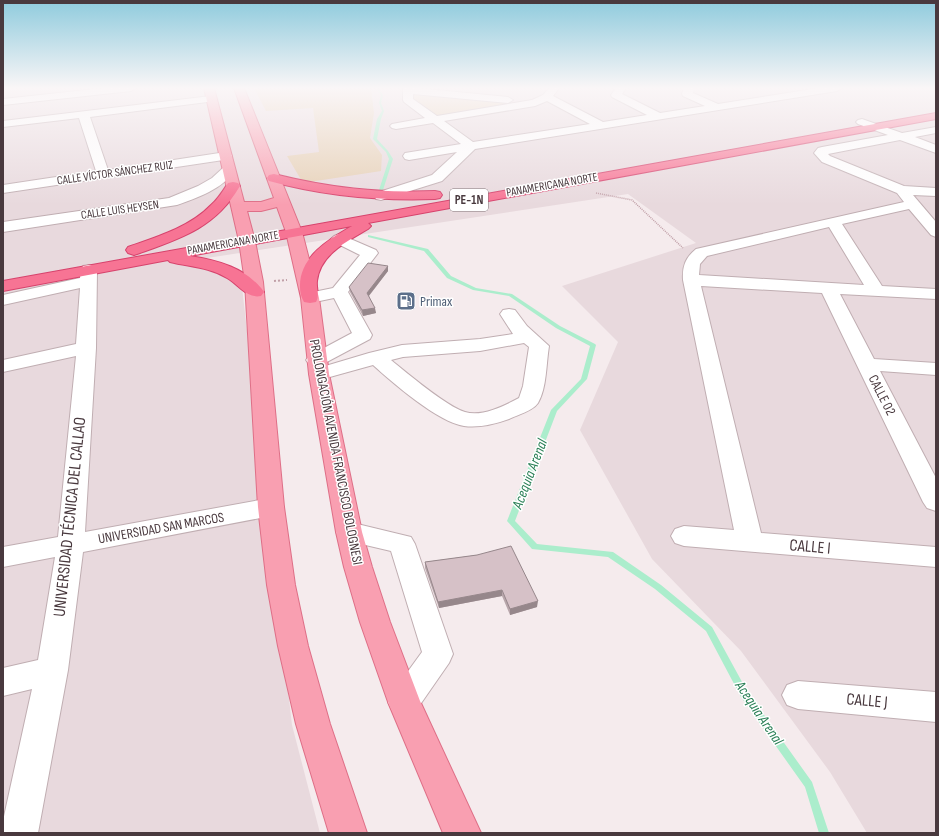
<svg xmlns="http://www.w3.org/2000/svg" width="939" height="836" viewBox="0 0 939 836" font-family="'Sofia Sans Condensed',sans-serif">
	<style>
		.residential { fill: #e8d9dd }
		.green { fill: #e6d0b6 }
		.lines { fill: none; stroke-linecap: round; stroke-linejoin: round }
		.stream { fill: #abedcc; fill-rule: evenodd }
		.minor-casing { stroke: #c0aeb2; stroke-width: 2 }
		.major-casing { stroke: #de6f87; stroke-width: 2 }
		.highway-casing { stroke: #d6436c; stroke-width: 2 }
		.path-far1 { stroke: #c1a0a8; stroke-width: 1.5; stroke-dasharray: 1 1; stroke-linecap: butt }
		.path { stroke: #c1a0a8; stroke-width: 2; stroke-dasharray: 2 2; stroke-linecap: butt }
		.minor { fill: #fff; fill-rule: evenodd }
		.major { fill: #f99fb1; fill-rule: evenodd }
		.highway { fill: #f77494; fill-rule: evenodd }
		.wall { fill: #b8a6ab }
		.shaded-wall { fill: #96878b }
		.building { fill: #d6c1c7; stroke: #96878b }
		.labels { text-anchor: middle; dominant-baseline: central; stroke-width: 3; stroke-linejoin: round; paint-order: stroke }
		.far-street-label { font-size: 12px; fill: #49393e; stroke: #fff }
		.shield { fill: #fff; stroke: #807478; stroke-width: 1 }
		.shield-label { font-size: 13px; font-weight: bold; fill: #49393e }
		.service-label { font-size: 14px; fill: #4e5e75; stroke: #fff; text-anchor: start }
		.street-label { font-size: 14px; fill: #49393e; stroke: #fff }
		.water-label { font-size: 15px; font-style: italic; fill: #2b8057; stroke: #fff }
		.near-street-label { font-size: 17px; fill: #49393e; stroke: #fff }
	</style>
	<rect width="100%" height="100%" fill="#f5ebed"/>
	<path class="residential" d="M3,88H936V833H867L830,772L741,651L652,559L580,430L618,342L562,286L696,243L628,194L174,263L210,268L242,287L292,725L320,833H3Z"/>
	<path class="green" d="M254,88H371L374,113L370,138L382,155L381,171L303,183L287,156L319,152L313,108L266,111Z
		M413,94H417L518,104L437,118L413,101Z"/>
	<g class="lines">
		<path class="stream" d="M376,88H378L383,95L381,103L384,111L381,119L377,139L388,151L393,159L383,190L381,191L379,190L389,159L386,152L373,139L377,119L382,111L379,103L381,95Z
			M368,235L428,249L451,276L476,288L512,294L560,326L595,344L596,345L587,379L557,411L515,521L537,544L613,552L661,585L712,627L747,691L812,782L829,833H819L805,787L741,697L706,631L655,589L608,557L532,549L507,521L551,410L581,379L590,346L556,328L509,296L473,290L447,278L424,251L368,237Z"/>
		<g class="minor-casing">
			<path id="minor" d="M105,88H136L131,91L3,105V99Z
				M403,88H416L508,97L513,100L508,103L413,94V99L437,116L532,100L543,95L549,88H559L553,96L603,122L647,115L612,97L611,95L616,88H626L622,94L660,113L705,106L683,96L682,94L684,88H694L693,93L718,104L819,88H842L837,91L475,149L442,181L381,200L376,199L374,196L376,193L432,175L457,152L409,160L405,159L403,156L405,153L461,144L433,123L396,129L392,128L390,126L392,124L425,118L404,102L403,100ZM547,101L590,124L473,142L444,121L535,106Z
				M211,96L215,97L216,99L215,101L90,117L108,170L226,152L230,153L232,156L230,159L3,193V185L96,171L79,118L3,127V121Z
				M862,119L902,133L936,127V133L915,137L936,145V153L900,140L828,154L830,156L904,186L936,188V196L913,195L936,222V237L931,235L909,209L842,224L882,286L936,289V299L840,294L874,359L936,363V375L880,371L936,478V511L927,508L923,502L822,293L701,286L761,533L936,547V567L684,546L675,543L671,536L675,529L684,526L734,530L683,280C682,266 686,257 696,249L904,202L897,193L822,162L814,153L818,148L822,147L888,135L858,124L856,122L858,120ZM829,227L864,285L699,275L700,264L707,256Z
				M229,166L234,167L235,170C223,189 197,198 177,205L3,232V222L169,198L198,186L212,178L224,167Z
				M339,234L376,250L378,253L348,292L372,335L370,339L323,364L316,366L309,364L306,360L309,356L352,333L334,298L310,303L304,302L301,298L304,294L333,288L360,255L334,242L331,239L334,236Z
				M89,265L95,266L97,270L96,348L85,532L271,498L280,501L284,507L280,513L271,516L83,552L68,670L38,833H3V821L32,689L3,696V668L38,660L55,557L3,567V547L58,537L76,356L3,372V360L76,344L80,288L3,305V295L80,278L81,270L83,266Z
				M509,309L515,310L527,326L549,346C546,364 547,387 538,403C533,411 517,415 509,419C495,424 479,428 464,426C438,422 393,383 373,365L319,380L312,378L309,374L312,370L369,353L402,345L480,339L513,334L500,314L503,310ZM524,343L529,347L523,386L519,398C504,406 482,417 465,412C447,407 407,373 391,360L403,357L480,351Z
				M349,522L411,537L415,544L453,654L449,663L415,712L404,717L393,712L388,702L393,692L422,652L391,551L340,539L336,532L340,525Z
				M798,681L936,692V722L798,709L787,705L782,695L787,685Z"/>
		</g>
		<g class="major-casing">
			<path id="major" d="M204,88H214L244,202H261L274,198L234,88H244L302,232L319,298L329,374L362,532L372,567L390,622L420,701L481,833H443L388,702L360,622L344,567L336,532L309,374L301,298L286,232L277,207L261,211H247L255,241L263,282L284,507L295,585L308,646L330,724L367,833H329L296,724L278,646L267,585L258,507L245,282L239,241Z"/>
		</g>
		<g class="highway-casing">
			<path id="highway" d="M936,113V119L368,223L371,226L368,229C348,241 320,254 317,281C316,288 320,296 316,302L310,303L304,302C301,297 300,292 300,287C299,257 329,239 352,226L190,256C217,260 247,268 264,292L261,296C247,299 239,285 227,278C209,267 190,267 170,262L168,260L3,291V281Z
				M274,174C330,188 377,193 435,191L440,192L442,195L440,198L435,199C378,201 324,196 269,181L267,178L269,175Z
				M233,182L238,183L240,186C216,227 182,238 140,253L134,255L128,253L126,250L128,247C157,237 190,227 211,205C218,199 223,191 228,183Z"/>
		</g>
		<path class="path-far1" d="M596,193L632,200L683,248"/>
		<path class="path" d="M274,281L287,280"/>
		<use href="#minor" class="minor"/>
		<use href="#major" class="major"/>
		<use href="#highway" class="highway"/>
	</g>
	<path class="wall" d="M388,266V271L369,296L376,313L363,316L350,292L349,287Z
		M477,555L537,607L510,615L502,596L439,608L425,568V562Z"/>
	<path class="shaded-wall" d="M388,266V271L367,298V293Z
		M375,308L376,313L363,316L362,310Z
		M502,590V596L439,608L438,602Z
		M538,601L537,607L510,615V609Z"/>
	<path class="building" d="M368,263L388,266L367,293L375,308L362,310L349,287Z
		M511,546L538,601L510,609L502,590L438,602L425,562L477,555Z"/>
	<linearGradient id="sky" x2="0" y2="1"><stop stop-color="#8fcbdd"/><stop offset="0.43" stop-color="#faf6f7"/><stop offset="1" stop-color="#faf6f7" stop-opacity="0"/></linearGradient>
	<rect width="939" height="205" fill="url(#sky)"/>
	<defs>
		<g id="fuel-square" transform="scale(1)"><rect x="-9" y="-9" width="18" height="18" rx="4" fill="#5c6f8a" stroke="#fff"/><path d="M-5.5-6h7V0h2V4h1.3V-2.5L3-4.5l.8-.8L6-3V5H2.5V1h-1V6h-7ZM-4.2-4.7v3.2H.2V-4.7Z" fill="#fff"/></g>
	</defs>
	<g fill-rule="evenodd">
		<use href="#fuel-square" x="406" y="301"/>
	</g>
	<g class="labels">
		<g class="far-street-label">
			<text transform="translate(115 173) rotate(-8)">CALLE VÍCTOR SÁNCHEZ RUIZ</text>
			<text transform="translate(552 185) rotate(-10)">PANAMERICANA NORTE</text>
			<text transform="translate(120 210) rotate(-8)">CALLE LUIS HEYSEN</text>
			<text transform="translate(233 243) rotate(-10)">PANAMERICANA NORTE</text>
		</g>
		<rect class="shield" x="450" y="189" width="38" height="22" rx="3"/>
		<g class="shield-label">
			<text x="469" y="200">PE-1N</text>
		</g>
		<g class="service-label">
			<text x="420" y="301">Primax</text>
		</g>
		<g class="street-label">
			<text transform="translate(882 395) rotate(63)">CALLE 02</text>
			<text transform="translate(336 452) rotate(79)">PROLONGACIÓN AVENIDA FRANCISCO BOLOGNESI</text>
			<text transform="translate(161 528) rotate(-10)">UNIVERSIDAD SAN MARCOS</text>
		</g>
		<g class="water-label">
			<text transform="translate(530 474) rotate(-69)">Acequia Arenal</text>
			<text transform="translate(759 713) rotate(56)">Acequia Arenal</text>
		</g>
		<g class="near-street-label">
			<text transform="translate(70 517) rotate(-84)">UNIVERSIDAD TÉCNICA DEL CALLAO</text>
			<text transform="translate(810 547) rotate(5)">CALLE I</text>
			<text transform="translate(867 701) rotate(5)">CALLE J</text>
		</g>
	</g>
	<rect width="939" height="836" fill="none" stroke="#49393e" stroke-width="8"/>
</svg>
